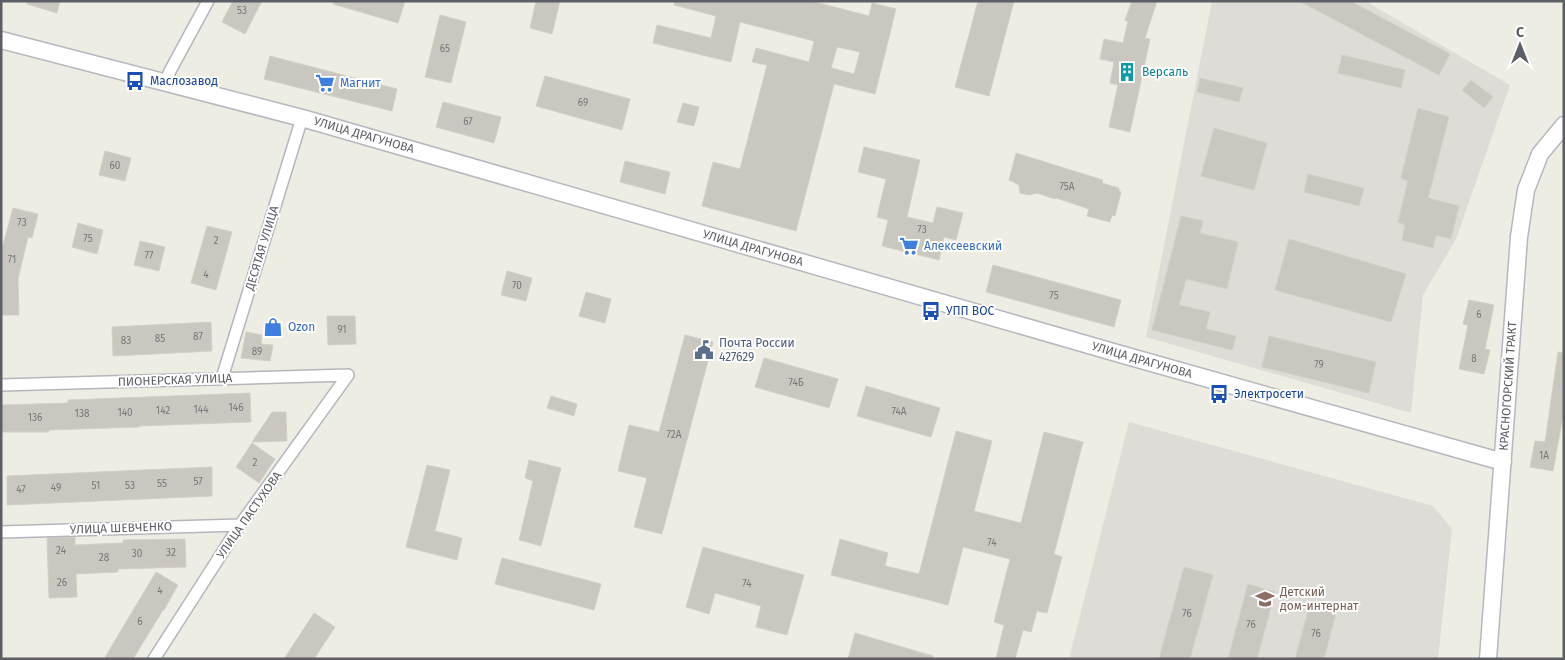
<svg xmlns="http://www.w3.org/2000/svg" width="1565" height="660" viewBox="0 0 1565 660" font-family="'Fira Sans',sans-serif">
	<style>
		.industrial { fill: #dddcd6 }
		.building { fill: #cac7c1; stroke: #d3d0c3; fill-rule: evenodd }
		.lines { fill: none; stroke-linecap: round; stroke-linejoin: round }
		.minor-casing { stroke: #b5b6bb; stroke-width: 14 }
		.secondary-casing { stroke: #b6b8be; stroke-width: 19 }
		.minor { stroke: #fff; stroke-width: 11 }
		.secondary { stroke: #fff; stroke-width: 16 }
		.labels { text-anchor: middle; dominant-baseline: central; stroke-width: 4; stroke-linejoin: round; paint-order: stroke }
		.number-label { font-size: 10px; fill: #78797b }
		.culture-label { font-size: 12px; fill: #0d838f; stroke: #fff; text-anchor: start }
		.transit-label { font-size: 12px; fill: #164399; stroke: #fff; text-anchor: start }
		.shop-label { font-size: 12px; fill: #366cbe; stroke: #fff; text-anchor: start }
		.street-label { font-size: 12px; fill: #5c5f64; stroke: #fff }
		.service-label { font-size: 12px; fill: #4e5e75; stroke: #fff; text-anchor: start }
		.education-label { font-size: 12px; fill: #785e54; stroke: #fff; text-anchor: start }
	</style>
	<rect width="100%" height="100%" fill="#eeede4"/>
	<path class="industrial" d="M1212,1H1365L1510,85L1456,239L1423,295L1411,413L1146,337Z
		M1129,422L1433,506L1452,529L1438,659H1069Z"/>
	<path class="building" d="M28,1H60L57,13L27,4Z
		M233,1H262L245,34L222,22Z
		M333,1H405L398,23L333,4Z
		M536,1H560L552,34L530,28Z
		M675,1H811L869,16L872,3L896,9L875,94L834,84L796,231L702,206L713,162L740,169L767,65L752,62L756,48L809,62L814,41L740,22L731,62L653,43L657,25L711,38L716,16L674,5ZM837,47L860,52L854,74L831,68Z
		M978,1H1014L989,96L955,87Z
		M1132,1H1157L1145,38L1150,39L1130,132L1109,127L1118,85L1110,83L1114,62L1100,59L1104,39L1123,43L1128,21L1125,20Z
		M1299,1H1350L1450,54L1439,75Z
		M440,15L466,22L451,83L425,77Z
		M1342,55L1405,70L1401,88L1338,73Z
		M270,56L397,89L392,111L264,79Z
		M545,76L630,99L622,130L536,106Z
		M1200,78L1243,88L1239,102L1197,92Z
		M1471,80L1493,97L1484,108L1462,90Z
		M443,102L501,117L494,143L436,127Z
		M683,103L699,107L694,126L677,122Z
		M1418,108L1449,117L1428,198L1459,206L1451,239L1436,235L1433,248L1402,240L1405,225L1398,222L1408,181L1401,178Z
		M1214,128L1267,143L1254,190L1201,176Z
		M864,147L920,160L907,217L933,223L937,207L963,213L956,240L944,237L939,260L882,246L888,220L877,217L886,179L858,172Z
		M105,151L131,158L125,181L99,175Z
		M1016,153L1103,180L1102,183L1119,188V191L1121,192L1115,216L1112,215L1110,222L1087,216L1089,209L1056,198L1055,199L1037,193L1029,195L1020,193L1019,185L1009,180Z
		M625,161L670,172L665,194L620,182Z
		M1308,174L1364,188L1359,206L1304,192Z
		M13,208L38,214L32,238L28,237L18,279L19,315H1V244L3,245Z
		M1181,216L1203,221L1200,233L1238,242L1227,289L1186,279L1179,305L1210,312L1206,329L1236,336L1232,350L1152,330Z
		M78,223L103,230L97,254L72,247Z
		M207,226L232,232L216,290L191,283Z
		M1289,239L1406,274L1391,322L1275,290Z
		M140,241L165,247L159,271L134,265Z
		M993,265L1121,300L1114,327L986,292Z
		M507,271L532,278L526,301L501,295Z
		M586,292L611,299L605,323L579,316Z
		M1469,300L1494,305L1485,349L1490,350L1484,374L1459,369L1468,325L1463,324Z
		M327,316H355L356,344L328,345Z
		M211,322L212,351L113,356L112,327Z
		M246,332L262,335L261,344L273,345L270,361L241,358Z
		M685,335L713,342L662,534L634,527L647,478L618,471L629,425L659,432Z
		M1269,336L1376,362L1369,393L1262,367Z
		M1558,352L1564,353V410L1553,471L1530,467L1535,441L1545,442Z
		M764,358L838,379L829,408L755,387Z
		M866,386L940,408L931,437L857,416Z
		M250,393L251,422L139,426V427L49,430V432H1V405L68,403V400Z
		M551,396L577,404L574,416L547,408Z
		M272,412H286L287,441L252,442Z
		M956,431L992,441L974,511L1021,523L1044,432L1083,442L1054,554L1062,557L1047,613L1037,611L1031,632L1023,630L1015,659H996L1004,625L994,622L1010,559L963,547L948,605L831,575L840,539L888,553L885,566L919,574Z
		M252,443L275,459L259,483L236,467Z
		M529,460L561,468L541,546L519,540L533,481L525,478Z
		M427,465L450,470L435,531L462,538L457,560L406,547Z
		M212,467V496L7,505V476Z
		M75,537V545L123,543V540L185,539L186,567L118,569V572L76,574L77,597L49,598L47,538Z
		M703,547L804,575L787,635L756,627L761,606L715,593L709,614L686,607Z
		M502,558L601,584L594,610L495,584Z
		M1184,567L1213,575L1190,659H1159Z
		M156,572L178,585L164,610H163L133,659H104Z
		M1248,584L1275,592L1257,659H1228Z
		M1311,601L1337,609L1324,659H1295Z
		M314,613L335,627L314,659H284Z
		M855,633L933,656V659H848Z"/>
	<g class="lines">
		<g class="minor-casing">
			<path id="minor" d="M166,81L170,71L208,1
				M222,378L302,118
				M1,385L348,375
				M1,532L240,525
				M154,659L240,525L348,375"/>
		</g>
		<g class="secondary-casing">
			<path id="secondary" d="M1,40L302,118L1120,354L1503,462
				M1488,659L1519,237L1526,190L1540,154L1564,125"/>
		</g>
		<use href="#minor" class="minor"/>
		<use href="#secondary" class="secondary"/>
	</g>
	<defs>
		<g id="building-bare" transform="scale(1.5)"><path d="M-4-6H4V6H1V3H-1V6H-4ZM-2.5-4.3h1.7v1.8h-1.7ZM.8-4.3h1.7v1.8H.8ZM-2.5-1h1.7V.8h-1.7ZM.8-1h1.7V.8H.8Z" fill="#0f9aa8" stroke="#fff" stroke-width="2.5" paint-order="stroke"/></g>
		<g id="bus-bare" transform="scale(1.5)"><path d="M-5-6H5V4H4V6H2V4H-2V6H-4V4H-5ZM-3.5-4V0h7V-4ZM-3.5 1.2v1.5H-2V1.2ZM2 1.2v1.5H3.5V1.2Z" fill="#1a4fb4" stroke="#fff" stroke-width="2.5" paint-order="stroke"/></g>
		<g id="supermarket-bare" transform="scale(1.5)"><path d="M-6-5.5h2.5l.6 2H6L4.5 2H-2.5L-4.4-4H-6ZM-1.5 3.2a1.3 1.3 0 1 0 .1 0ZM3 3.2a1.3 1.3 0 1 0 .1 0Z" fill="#3f7fe0" stroke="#fff" stroke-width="2.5" paint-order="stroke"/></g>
		<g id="shop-bare" transform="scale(1.5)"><path d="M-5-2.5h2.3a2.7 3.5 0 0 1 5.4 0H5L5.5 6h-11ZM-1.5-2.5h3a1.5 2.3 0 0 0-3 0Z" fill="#3f7fe0" stroke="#fff" stroke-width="2.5" paint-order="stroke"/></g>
		<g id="civic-bare" transform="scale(1.5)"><path d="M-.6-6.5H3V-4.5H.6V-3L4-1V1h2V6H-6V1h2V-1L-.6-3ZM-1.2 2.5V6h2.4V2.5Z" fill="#5c6f8a" stroke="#fff" stroke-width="2.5" paint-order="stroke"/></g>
		<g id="school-bare" transform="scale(1.5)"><path d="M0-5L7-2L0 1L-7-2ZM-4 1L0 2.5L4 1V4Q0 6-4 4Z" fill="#8d6e63" stroke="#fff" stroke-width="2.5" paint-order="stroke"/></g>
	</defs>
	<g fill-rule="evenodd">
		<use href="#building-bare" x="1127" y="72"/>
		<use href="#bus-bare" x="135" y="81"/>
		<use href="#supermarket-bare" x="325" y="83"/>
		<use href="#supermarket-bare" x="909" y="246"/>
		<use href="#bus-bare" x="931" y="311"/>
		<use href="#shop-bare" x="273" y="327"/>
		<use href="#civic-bare" x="704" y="350"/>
		<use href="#bus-bare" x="1219" y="394"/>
		<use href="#school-bare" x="1265" y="599"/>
	</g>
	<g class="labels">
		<g class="number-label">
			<text x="242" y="11">53</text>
			<text x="445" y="49">65</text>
			<text x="583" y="103">69</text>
			<text x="468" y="122">67</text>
			<text x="115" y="166">60</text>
			<text x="1067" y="187">75А</text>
			<text x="22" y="223">73</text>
			<text x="922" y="230">73</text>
			<text x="88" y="239">75</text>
			<text x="216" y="241">2</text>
			<text x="149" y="256">77</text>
			<text x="12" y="260">71</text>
			<text x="206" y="275">4</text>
			<text x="517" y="286">70</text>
			<text x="1054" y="296">75</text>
			<text x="1479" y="315">6</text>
			<text x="342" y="330">91</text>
			<text x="198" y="337">87</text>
			<text x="160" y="339">85</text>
			<text x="126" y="341">83</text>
			<text x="257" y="352">89</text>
			<text x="1474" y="359">8</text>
			<text x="1319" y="365">79</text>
			<text x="796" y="383">74Б</text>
			<text x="236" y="408">146</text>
			<text x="201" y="410">144</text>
			<text x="163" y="411">142</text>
			<text x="899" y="412">74А</text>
			<text x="125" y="413">140</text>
			<text x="82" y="414">138</text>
			<text x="35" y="418">136</text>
			<text x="674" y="435">72А</text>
			<text x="1544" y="456">1А</text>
			<text x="255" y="463">2</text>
			<text x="198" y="482">57</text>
			<text x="162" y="484">55</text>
			<text x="96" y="486">51</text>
			<text x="130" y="486">53</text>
			<text x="56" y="488">49</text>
			<text x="21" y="490">47</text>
			<text x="992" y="543">74</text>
			<text x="61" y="551">24</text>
			<text x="171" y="553">32</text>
			<text x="137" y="554">30</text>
			<text x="104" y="558">28</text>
			<text x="62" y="583">26</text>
			<text x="747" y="584">74</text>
			<text x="160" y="591">4</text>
			<text x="1187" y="614">76</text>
			<text x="140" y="622">6</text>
			<text x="1251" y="625">76</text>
			<text x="1316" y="634">76</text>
		</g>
		<g class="culture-label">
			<text x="1142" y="72">Версаль</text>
		</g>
		<g class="transit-label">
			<text x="150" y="81">Маслозавод</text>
			<text x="946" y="311">УПП ВОС</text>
			<text x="1234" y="394">Электросети</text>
		</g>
		<g class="shop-label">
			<text x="340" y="83">Магнит</text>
			<text x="924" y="246">Алексеевский</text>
			<text x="288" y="327">Ozon</text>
		</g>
		<g class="street-label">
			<text transform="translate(364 135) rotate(16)">УЛИЦА ДРАГУНОВА</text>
			<text transform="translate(262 248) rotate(-73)">ДЕСЯТАЯ УЛИЦА</text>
			<text transform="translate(753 248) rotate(16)">УЛИЦА ДРАГУНОВА</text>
			<text transform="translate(1142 360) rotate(16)">УЛИЦА ДРАГУНОВА</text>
			<text transform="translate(175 380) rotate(-2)">ПИОНЕРСКАЯ УЛИЦА</text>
			<text transform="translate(1508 386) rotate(-86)">КРАСНОГОРСКИЙ ТРАКТ</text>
			<text transform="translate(249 515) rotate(-55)">УЛИЦА ПАСТУХОВА</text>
			<text transform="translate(121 528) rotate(-2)">УЛИЦА ШЕВЧЕНКО</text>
		</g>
		<g class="service-label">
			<text x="719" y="343">Почта России<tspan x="719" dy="14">427629</tspan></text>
		</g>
		<g class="education-label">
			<text x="1280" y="592">Детский<tspan x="1280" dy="14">дом-интернат</tspan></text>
		</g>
	</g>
	<rect width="1565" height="660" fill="none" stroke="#5c5f64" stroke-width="5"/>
	<g transform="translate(1520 45)" stroke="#ffffff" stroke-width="4" paint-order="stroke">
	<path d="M0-4L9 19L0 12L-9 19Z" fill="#5c5f64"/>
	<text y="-8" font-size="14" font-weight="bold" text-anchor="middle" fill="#5c5f64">С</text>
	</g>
</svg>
